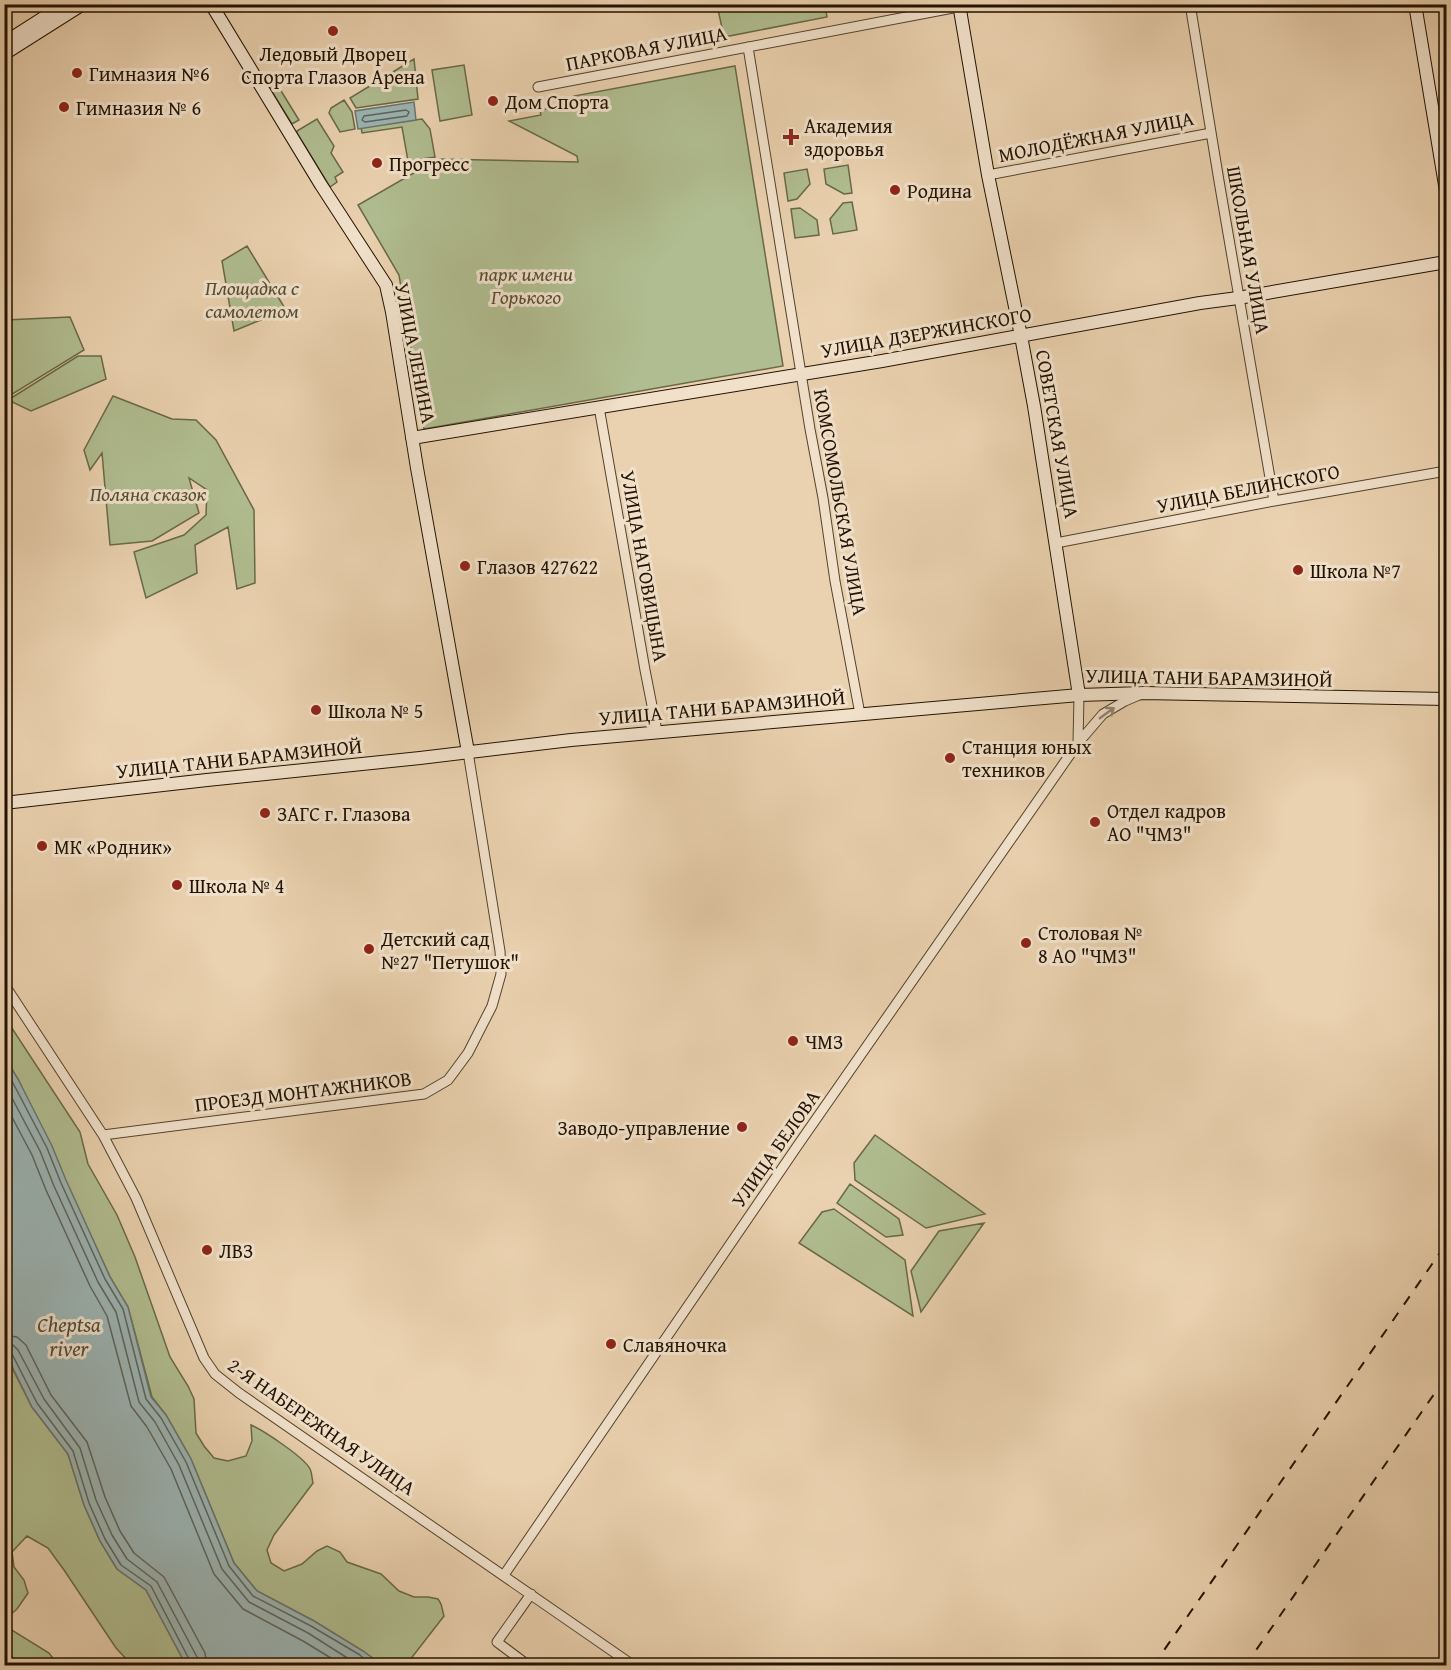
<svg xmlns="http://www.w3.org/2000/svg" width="1451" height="1670" viewBox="0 0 1451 1670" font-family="'Gentium Book Plus',serif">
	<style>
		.green { fill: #b0bd90; stroke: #696848; stroke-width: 1.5 }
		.water { fill: #9bb5b5; stroke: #6b746d; stroke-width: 1.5 }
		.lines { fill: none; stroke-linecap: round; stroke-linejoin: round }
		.shore { stroke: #5e645a; stroke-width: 1.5 }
		.stream { stroke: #6b746d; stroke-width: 2 }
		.street-casing { stroke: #54422c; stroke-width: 11 }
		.secondary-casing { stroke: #221200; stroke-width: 14 }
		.street { stroke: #f1e1cb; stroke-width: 9 }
		.secondary { stroke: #f1e1cb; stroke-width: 12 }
		.rail { stroke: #221200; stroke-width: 2; stroke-dasharray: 10 10; stroke-linecap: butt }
		.oneway { stroke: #948470 }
		.poi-dot { fill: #8f2418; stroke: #f1e1cb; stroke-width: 2 }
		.labels { text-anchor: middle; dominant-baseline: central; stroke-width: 6; stroke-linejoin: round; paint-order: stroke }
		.street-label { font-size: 20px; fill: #221200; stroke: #f1e1cb }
		.poi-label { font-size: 20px; fill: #221200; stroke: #f1e1cb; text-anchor: start }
		.park-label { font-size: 20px; font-style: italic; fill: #544e32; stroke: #f1e1cb }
		.water-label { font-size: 21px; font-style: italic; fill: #4c4b3f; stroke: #f1e1cb }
	</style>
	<rect width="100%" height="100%" fill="#ead1af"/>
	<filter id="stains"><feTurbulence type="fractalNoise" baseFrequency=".00333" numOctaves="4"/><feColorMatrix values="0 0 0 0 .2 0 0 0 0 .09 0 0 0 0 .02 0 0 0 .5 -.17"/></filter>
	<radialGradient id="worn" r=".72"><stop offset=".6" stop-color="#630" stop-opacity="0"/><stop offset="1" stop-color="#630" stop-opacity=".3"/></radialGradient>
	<path class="green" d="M717,5H825L827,17L724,37Z
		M414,59L418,99L356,108L350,98Z
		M464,65L472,115L440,121L432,70Z
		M735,66L783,366L424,429L399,275L358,205L438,159L578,162L577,156L509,121L541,115L540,110L575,104L574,96Z
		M270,73L299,120L292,124L263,77Z
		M344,100L352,112L355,129L340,132L329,113L331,108Z
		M317,119L334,146L331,153L343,172L335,177L337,182L330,187L297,133V131Z
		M422,119L430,129L435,157L408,161L402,127L362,133L361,127Z
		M848,165L852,193L844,194L826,184L824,169Z
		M807,169L810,184L797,199L788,201L784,173Z
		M852,202L857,230L833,234L830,219L843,203Z
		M800,208L817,220L819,235L795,238L791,209Z
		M247,246L289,315L263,319L234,331L222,261Z
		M70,317L84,350L6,398L5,320Z
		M78,356H101L106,379L31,411L8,400Z
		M113,396L172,419L196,420L216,440L254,510L255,583L237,589L228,527L195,545L197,573L146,598L134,552L184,535L206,515L207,490L189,478L199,513L152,541L110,545L102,453L90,470L84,450Z
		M4,1016L80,1132L88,1164L117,1215L135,1257L170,1357L188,1386L194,1399L196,1433L204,1446L214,1458L228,1461L246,1456L252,1441L251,1425C264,1431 304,1457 310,1469C312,1473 312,1479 313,1483L274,1535L267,1550L271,1563L284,1571L302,1564L317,1551L327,1546L340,1552L347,1562L381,1574L399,1591L414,1597H428L438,1599L441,1604L444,1616L406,1665H382L363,1651L314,1621L257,1591L234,1563L191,1459L166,1415L152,1397L128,1307L110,1277L18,1079L5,1058Z
		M875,1135L985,1214L926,1228L855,1180L854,1163Z
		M850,1184L899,1219L903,1235L886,1237L837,1203Z
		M834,1209L905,1260L913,1316L799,1243L822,1212Z
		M984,1223L921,1312L911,1271L939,1231Z
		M4,1352L32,1407L68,1454L84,1505L100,1541L117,1569L146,1590L186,1665H132L116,1648L64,1570L48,1548L27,1536L12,1552L14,1567L24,1580L28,1593L17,1609L5,1619Z
		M5,1621L10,1629L49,1653L58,1665H15L13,1658L5,1647Z"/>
	<path class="water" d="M414,102L416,120L358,129L355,111Z
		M5,1058L18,1079L52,1146L66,1180L110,1277L128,1307L151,1397L166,1415L191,1459L234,1563L257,1591L314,1621L363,1651L382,1665H186L146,1590L117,1569L100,1541L84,1505L68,1454L32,1407L5,1352Z"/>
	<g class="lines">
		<path class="shore" d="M406,110L409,112L407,116L365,122L362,120L364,116Z
			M4,1069L13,1083L47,1148L61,1183L105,1279L123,1309L146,1399L161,1418L186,1462L229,1566L253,1596L311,1626L360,1655L372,1666
			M4,1083L40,1151L54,1186L98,1282L116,1312L139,1402L155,1422L179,1465L222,1569L249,1602L308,1633L360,1666
			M4,1102L32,1155L46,1190L90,1286L107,1316L131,1406L147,1427L171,1469L214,1574L243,1609L303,1641L344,1666
			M4,1335L17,1337L26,1345L51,1395L87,1442L105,1497L120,1531L134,1553L164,1577L205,1653L207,1666
			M4,1344L13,1345L18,1350L44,1399L80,1448L96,1500L112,1535L127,1559L157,1582L197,1657L198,1666
			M4,1351H9L12,1354L37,1403L73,1451L89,1503L105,1539L121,1565L151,1586L190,1661L191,1666"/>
		<path class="stream" d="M27,1666L30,1662L36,1666"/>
		<g class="street-casing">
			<path id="street" d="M1190,4L1219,181L1274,501
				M748,47L810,429L823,498L835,581L860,714
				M538,87L974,4
				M988,175L1211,133
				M599,407L645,670L657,731
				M1056,543L1274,501L1446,471
				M1078,743L1103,714L1125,701L1139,695
				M4,984L103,1135L136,1198L204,1358L215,1374L239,1393L634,1666
				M103,1135L424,1094L448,1080L468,1053L492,1006L501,974L500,951L468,752
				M504,1575L798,1145L1078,743L1079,695
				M529,1666L497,1642L531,1594"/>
		</g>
		<g class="secondary-casing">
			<path id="secondary" d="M211,4L321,185L386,285L392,312L417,468L468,752
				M959,4L988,175L1021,336L1034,406L1079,695
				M1415,4L1446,191
				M4,43L65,4
				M4,54L83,4
				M412,438L882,361L1200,303L1238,298L1446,262
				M4,803L207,780L420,758L571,740L1079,695L1144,693L1446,699"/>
		</g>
		<use href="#street" class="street"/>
		<use href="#secondary" class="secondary"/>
		<path class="rail" d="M1153,1666L1446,1244
			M1245,1666L1446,1377"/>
	</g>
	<defs><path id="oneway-shaft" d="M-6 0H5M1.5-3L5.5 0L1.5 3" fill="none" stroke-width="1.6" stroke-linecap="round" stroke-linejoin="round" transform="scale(1.5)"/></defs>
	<use class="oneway" href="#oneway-shaft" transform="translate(1107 713) rotate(-36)"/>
	<g class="poi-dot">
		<circle cx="333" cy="31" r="6"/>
		<circle cx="77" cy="73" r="6"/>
		<circle cx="493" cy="101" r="6"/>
		<circle cx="64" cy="107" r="6"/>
		<path d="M788 128h6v6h6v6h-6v6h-6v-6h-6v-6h6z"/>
		<circle cx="377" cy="163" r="6"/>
		<circle cx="895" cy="190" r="6"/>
		<circle cx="465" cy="566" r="6"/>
		<circle cx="1298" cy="570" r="6"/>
		<circle cx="316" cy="710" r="6"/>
		<circle cx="950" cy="758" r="6"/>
		<circle cx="265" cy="813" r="6"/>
		<circle cx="1095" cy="822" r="6"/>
		<circle cx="42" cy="846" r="6"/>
		<circle cx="177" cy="885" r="6"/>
		<circle cx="1026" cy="943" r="6"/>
		<circle cx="369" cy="949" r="6"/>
		<circle cx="793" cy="1041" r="6"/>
		<circle cx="742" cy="1127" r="6"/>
		<circle cx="207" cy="1250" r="6"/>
		<circle cx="611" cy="1344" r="6"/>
	</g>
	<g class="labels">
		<g class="street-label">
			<text transform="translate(646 48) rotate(-11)">ПАРКОВАЯ УЛИЦА</text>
			<text transform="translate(1096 136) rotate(-11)">МОЛОДЁЖНАЯ УЛИЦА</text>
			<text transform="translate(1249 250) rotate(80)">ШКОЛЬНАЯ УЛИЦА</text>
			<text transform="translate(926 332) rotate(-10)">УЛИЦА ДЗЕРЖИНСКОГО</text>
			<text transform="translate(416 353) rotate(79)">УЛИЦА ЛЕНИНА</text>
			<text transform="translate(1058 434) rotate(80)">СОВЕТСКАЯ УЛИЦА</text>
			<text transform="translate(1248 488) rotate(-11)">УЛИЦА БЕЛИНСКОГО</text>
			<text transform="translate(841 502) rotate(80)">КОМСОМОЛЬСКАЯ УЛИЦА</text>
			<text transform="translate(645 566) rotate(80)">УЛИЦА НАГОВИЦЫНА</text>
			<text transform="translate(1209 677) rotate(1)">УЛИЦА ТАНИ БАРАМЗИНОЙ</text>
			<text transform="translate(722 707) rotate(-5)">УЛИЦА ТАНИ БАРАМЗИНОЙ</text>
			<text transform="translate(239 758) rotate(-6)">УЛИЦА ТАНИ БАРАМЗИНОЙ</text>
			<text transform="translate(303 1091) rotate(-7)">ПРОЕЗД МОНТАЖНИКОВ</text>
			<text transform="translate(775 1148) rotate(-55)">УЛИЦА БЕЛОВА</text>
			<text transform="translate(322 1426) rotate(35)">2-Я НАБЕРЕЖНАЯ УЛИЦА</text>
		</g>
		<g class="poi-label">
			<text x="333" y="53" text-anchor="middle">Ледовый Дворец<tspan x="333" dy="23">Спорта Глазов Арена</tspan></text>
			<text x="89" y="73">Гимназия №6</text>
			<text x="505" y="101">Дом Спорта</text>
			<text x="76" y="107">Гимназия № 6</text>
			<text x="804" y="125">Академия<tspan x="804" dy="23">здоровья</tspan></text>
			<text x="389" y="163">Прогресс</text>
			<text x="907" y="190">Родина</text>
			<text x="477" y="566">Глазов 427622</text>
			<text x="1310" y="570">Школа №7</text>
			<text x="328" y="710">Школа № 5</text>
			<text x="962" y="746">Станция юных<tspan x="962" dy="23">техников</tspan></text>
			<text x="1107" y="810">Отдел кадров<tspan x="1107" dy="23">АО "ЧМЗ"</tspan></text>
			<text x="277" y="813">ЗАГС г. Глазова</text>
			<text x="54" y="846">МК «Родник»</text>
			<text x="189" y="885">Школа № 4</text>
			<text x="1038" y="932">Столовая №<tspan x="1038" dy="23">8 АО "ЧМЗ"</tspan></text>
			<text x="381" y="938">Детский сад<tspan x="381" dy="23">№27 "Петушок"</tspan></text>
			<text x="805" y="1041">ЧМЗ</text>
			<text x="730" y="1127" text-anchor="end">Заводо-управление</text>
			<text x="219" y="1250">ЛВЗ</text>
			<text x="623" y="1344">Славяночка</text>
		</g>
		<g class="park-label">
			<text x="526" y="273">парк имени<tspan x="526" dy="23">Горького</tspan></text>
			<text x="252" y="287">Площадка с<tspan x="252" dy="23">самолетом</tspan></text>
			<text x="148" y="493">Поляна сказок</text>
		</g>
		<g class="water-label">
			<text x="69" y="1324">Cheptsa<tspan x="69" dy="24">river</tspan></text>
		</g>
	</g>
	<rect width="1451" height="1670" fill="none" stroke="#ead1af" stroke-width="24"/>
	<rect x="6" y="6" width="1439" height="1658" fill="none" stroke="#221200" stroke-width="3"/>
	<rect x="12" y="12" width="1427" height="1646" fill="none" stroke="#221200" stroke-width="1.5"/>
	<rect width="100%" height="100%" filter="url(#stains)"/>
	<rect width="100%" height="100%" fill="url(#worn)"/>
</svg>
